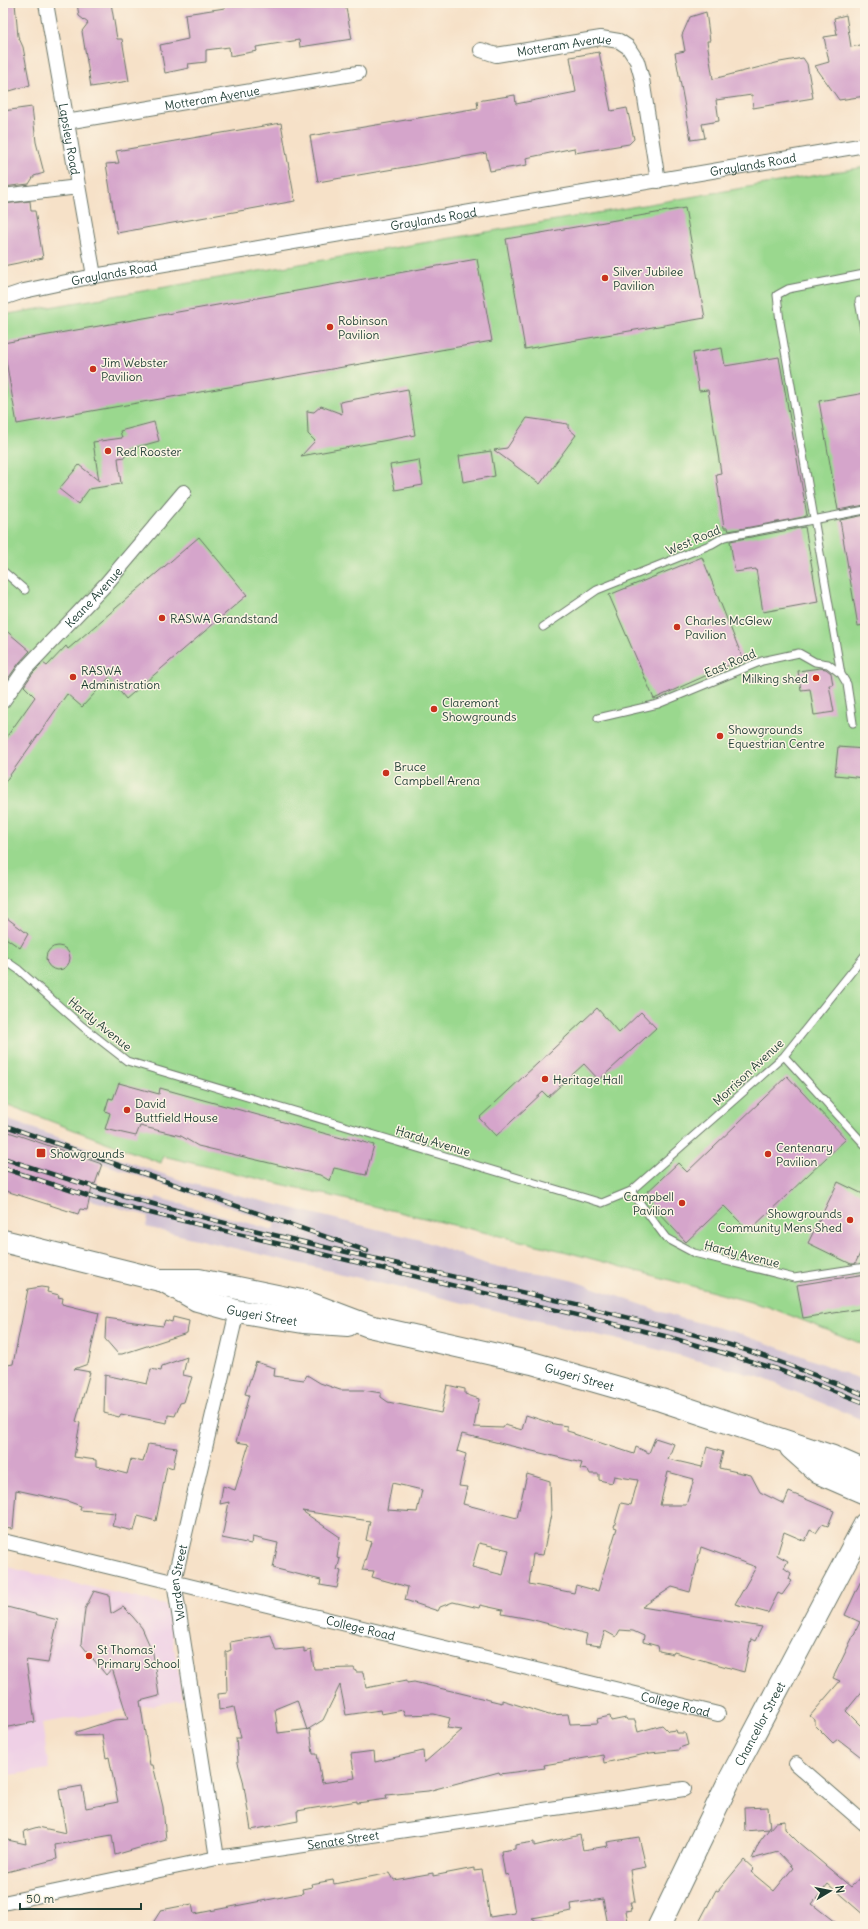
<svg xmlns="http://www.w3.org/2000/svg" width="868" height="1929" viewBox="0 0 868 1929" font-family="Delius,sans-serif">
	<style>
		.built { fill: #efd0e6 }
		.industrial { fill: #cdbed2 }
		.green { fill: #9ad88e; stroke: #5c8a61 }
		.building { fill: #d5a5cb; fill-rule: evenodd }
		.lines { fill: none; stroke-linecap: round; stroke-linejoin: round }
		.service-casing { stroke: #6a7668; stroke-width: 9 }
		.minor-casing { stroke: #6a7668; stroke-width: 16 }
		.primary-casing { stroke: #6a7668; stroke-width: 24 }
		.service { stroke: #fff; stroke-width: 7 }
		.minor { stroke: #fff; stroke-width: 14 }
		.primary { stroke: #fff; stroke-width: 22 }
		.rail-casing { stroke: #1f3d34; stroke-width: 4.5 }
		.rail { stroke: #fcf5e5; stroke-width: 3; stroke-dasharray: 9; stroke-linecap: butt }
		.poi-dot { fill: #c8321e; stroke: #fcf5e5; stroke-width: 1.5 }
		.labels { text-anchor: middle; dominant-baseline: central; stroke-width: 3; stroke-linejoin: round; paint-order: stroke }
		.street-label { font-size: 12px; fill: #1f3d34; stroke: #fcf5e5 }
		.poi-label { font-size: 12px; fill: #1f3d34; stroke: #fcf5e5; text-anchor: start }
	</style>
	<rect width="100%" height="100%" fill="#fcf5e5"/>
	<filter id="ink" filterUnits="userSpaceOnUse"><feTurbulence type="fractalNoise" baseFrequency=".025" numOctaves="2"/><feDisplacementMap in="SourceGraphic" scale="8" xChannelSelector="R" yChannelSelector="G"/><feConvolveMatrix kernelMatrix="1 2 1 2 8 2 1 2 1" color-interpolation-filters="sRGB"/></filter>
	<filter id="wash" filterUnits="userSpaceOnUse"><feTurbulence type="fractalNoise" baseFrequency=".012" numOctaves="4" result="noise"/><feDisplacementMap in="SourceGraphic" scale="16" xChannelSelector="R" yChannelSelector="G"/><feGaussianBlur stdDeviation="0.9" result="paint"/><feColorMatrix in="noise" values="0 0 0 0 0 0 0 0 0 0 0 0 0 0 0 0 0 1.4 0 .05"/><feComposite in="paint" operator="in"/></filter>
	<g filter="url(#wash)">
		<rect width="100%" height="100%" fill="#f6e1c8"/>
		<path class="built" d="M3,1566L165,1605L168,1612L183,1700L42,1723L49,1769L3,1776Z"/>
		<path class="industrial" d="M3,1118L189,1183L421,1240L492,1266L545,1274L574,1281L677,1317L735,1332L797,1354L865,1381V1421L762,1378L652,1348L146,1227L148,1216L52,1189L3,1154L97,1185L155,1201L156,1197L273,1230L275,1223L3,1129Z"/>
		<path class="green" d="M865,167V1345L769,1307L567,1252L163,1156L161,1163L3,1103V315Z"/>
		<g id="blocks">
			<path class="building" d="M3,3H15L18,36L23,47L30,85L3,93Z
				M77,3H111L117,39H122L129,81L91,87L82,31L88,23L79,16Z
				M224,3H345L352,39L300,47L299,40L256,47L257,51L230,56L229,47L206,50V62L188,64L189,68L165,73L160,45L188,39L185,14L225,8Z
				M706,12L710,41H707L713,79L780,62L803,58L807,64L813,98L753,108L752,95L716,100L719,121L702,124L705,138L691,140L675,53L685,51L682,35L690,17Z
				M846,15L851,47L865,44V96L839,100L815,66L829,62L824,37L837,35L834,18Z
				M599,52L611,111L627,108L634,139L629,144L575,153L574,148L526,158L527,165L490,171L486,153L318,182L310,136L478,108L477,101L515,95L516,104L576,92L570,57Z
				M32,107L36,142L44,173L34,176L29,184L3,187V111Z
				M281,123L295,201L117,233L106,164L119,163L116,151Z
				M30,201L31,211H35L43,258L3,266V204Z
				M685,208L705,318L525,349L506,239Z
				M477,259L492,341L17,424L3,343Z
				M722,348L725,366L779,357L807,515L804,517L729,531L728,528H724L716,474L721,473L708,390L699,391L693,353Z
				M408,389L415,435L301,456L315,441L308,434L307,411L314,412L321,406L342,414L340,402Z
				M865,393V505L838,510L819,401Z
				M527,418L568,424V428L576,435L540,484L494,450L507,448Z
				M154,422L159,441L123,451L125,457L118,458L121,484L89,489L78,504L59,489L79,465L99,481L93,442L122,438L120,431Z
				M491,451L495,476L463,482L459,456Z
				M419,460L423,485L395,490L390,465Z
				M865,515V625L858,626L840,520Z
				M805,527L818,602L763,612L756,569L735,572L730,541Z
				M199,537L247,595L126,699L109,678L82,707L67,694L3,785V742L35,697L24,686L33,673L43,663L47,666L66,646L68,649Z
				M702,557L743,659L654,699L609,595Z
				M3,628L30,651L19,663L3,686Z
				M820,668L826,669L831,673L833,685H829L834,712L814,715L810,689L801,690L798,671Z
				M838,747L865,749V778L835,775Z
				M3,915L28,934L20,948L3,936Z
				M46 958a12 12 0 1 1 24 0a12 12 0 1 1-24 0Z
				M597,1008L619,1033L641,1012L656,1028L599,1080L584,1064L548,1097L543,1092L496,1136L479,1118Z
				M787,1076L846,1139L749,1231L724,1206L686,1242L643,1196L678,1163L687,1172Z
				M119,1083L159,1094L160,1088L345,1139V1137L374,1145L366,1175L334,1168L330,1181L320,1175L198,1146L181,1136L140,1126L136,1136L105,1129L110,1113L105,1111L109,1098L113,1099Z
				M3,1130L102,1164L95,1184L93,1183L87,1210L80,1209L78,1214L3,1190Z
				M838,1182L865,1195V1243L855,1264H851L808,1243Z
				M865,1274V1308L803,1318L797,1285Z
				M41,1287L48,1288L47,1292L59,1295L58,1297L63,1298L62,1304L99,1313L88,1364L74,1369L90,1372L76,1421L80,1423L74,1457L96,1460V1466L127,1474L131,1459L143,1462L148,1444L177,1448L173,1468L167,1466L156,1521L138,1516L134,1531L112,1526L116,1513L80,1510L81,1506L67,1501L16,1490L13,1529L3,1528V1366L13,1364L28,1289Z
				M173,1317L189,1321L187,1333L122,1354H118L105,1339L106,1318L163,1326L165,1320L172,1322Z
				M187,1357L183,1375L192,1377L184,1402L180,1403L175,1416L168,1415L167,1423L121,1414L119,1417L104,1413L105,1375L147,1384L151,1369L161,1371L162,1366Z
				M256,1362L275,1368L274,1376L304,1380L307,1375L320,1383L340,1390H363L381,1393V1397L388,1402L441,1413L447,1385L465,1389V1394L479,1399L474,1427L503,1428L505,1425L522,1430L526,1415L554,1424L567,1426V1431L574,1433V1434L634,1454L636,1447L649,1453L655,1438L674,1444L668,1459L702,1467L707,1447L723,1452L719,1468L751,1475L760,1492L784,1504L789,1492L834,1511L828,1526L822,1524L816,1533L810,1530L805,1541L784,1532L777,1555L788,1561L784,1568L791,1573L789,1579L792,1581L782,1595L778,1593L768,1613L735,1604L756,1567L701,1547L690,1592L672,1587L642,1607L762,1627L755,1641L751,1639L744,1672L674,1652L673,1654L659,1651L658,1646L643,1642L644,1636L633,1631L620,1630L616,1637L605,1631L600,1646L585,1644L587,1634L530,1619L502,1614L503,1610L480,1605L479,1608L453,1602L440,1607L438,1611L405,1600L408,1587L372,1577L374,1571L362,1570L371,1542L366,1540L370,1521L302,1511L340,1537L337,1558L340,1559L337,1570L341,1571L337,1588L320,1585L321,1580L273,1568L278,1543L252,1537L251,1544L222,1538L229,1502L220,1504L223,1486L235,1490L249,1444L236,1442L249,1395L245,1394ZM462,1434L582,1463L580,1469L588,1470L590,1474H599V1480L612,1483L614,1476L638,1480L631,1505L621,1503L614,1527L617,1528L598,1591L576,1585L574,1593L529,1584L533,1554L543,1555L551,1514L550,1481L527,1474L517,1518L463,1504L467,1487L459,1486L466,1454L457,1451ZM668,1472L694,1479L686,1505H660ZM392,1483L422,1490L417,1512L387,1510ZM479,1543L509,1550L503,1575L472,1567Z
				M865,1572V1688L846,1711L865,1730V1760L838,1739L833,1743L815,1725V1720L810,1716L840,1681L833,1678L860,1622L845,1615Z
				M94,1591L109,1595L111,1614L123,1607L133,1617L142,1628L153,1653L159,1696L140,1701L150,1765H153L163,1807L166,1840L115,1855L112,1835L55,1845L57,1859L3,1873V1839L26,1844L24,1831L38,1827L66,1833L59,1790L82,1786L86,1808L118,1802L109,1757L106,1758L102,1735L76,1736V1732L114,1720L128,1719L112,1668L106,1675L81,1644L85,1609Z
				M3,1606L58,1620L48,1663L26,1660L35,1722L3,1728Z
				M271,1635L276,1651L304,1648V1652L311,1650L314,1669L354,1668L356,1672H363L366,1688L407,1680V1683L414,1682L502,1703V1700L549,1715L568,1714L570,1724L598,1723L597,1719L610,1716L611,1721L626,1718L627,1720H635L638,1732L662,1725L668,1731L676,1730L677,1733H685L688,1745L679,1748V1750L650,1753L604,1763L603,1755L544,1765L545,1768L500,1774L499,1772L428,1791L386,1795L387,1799L357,1803V1801L297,1811L298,1821L251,1830L243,1780L238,1763L236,1738H241L234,1707L219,1710L218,1694L227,1693L226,1652L231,1650L230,1642ZM340,1685L346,1715L380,1710L381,1714L403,1710L405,1715L434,1714L450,1718L447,1728L462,1730L424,1763L423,1751L375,1762L374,1751L351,1754L355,1778L322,1783L317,1754H313L310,1729L278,1733L275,1709L297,1700L307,1730L323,1720Z
				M768,1807L770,1829L776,1822L785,1821V1829L799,1843L851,1887L865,1872V1916L828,1884L812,1904L840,1926H697L716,1890L718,1891L744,1860L754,1869L751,1872L774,1891L793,1868L778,1852L752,1859L760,1841L769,1829L745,1831L744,1808Z
				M580,1835L583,1850L608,1846L607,1842L639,1837L646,1867L630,1870L635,1902H630L632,1910L626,1911L628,1921L608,1925L603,1899L571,1904L572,1911L532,1918L544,1926H151L161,1910L192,1904L194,1914L303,1893L302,1889L312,1887L311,1884L333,1880L334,1884L390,1873L394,1880L433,1873V1876L474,1868V1871L482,1870L490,1917L515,1913L508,1874L505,1875L501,1851L515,1849V1845L534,1842V1846Z"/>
		</g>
	</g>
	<g filter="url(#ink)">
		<use href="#blocks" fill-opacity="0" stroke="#6a7668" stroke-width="1"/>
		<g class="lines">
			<g class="service-casing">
				<path id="service" d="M859,301L865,335
					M3,571L25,590
					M543,627L597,590L712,544L724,537L865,510
					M841,674L780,322L777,295L788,289L864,274
					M598,718L658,704L762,661L799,653L815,662L828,664L841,674L847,684L853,723
					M3,959L19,970L82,1026L127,1061L602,1203L631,1191L666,1238L694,1253L794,1278L865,1267
					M784,1056L865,1145
					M631,1191L784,1056L865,955"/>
			</g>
			<g class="minor-casing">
				<g id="minor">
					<path id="s1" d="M46,3L94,276"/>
					<path id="s2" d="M481,50L496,55L601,38L619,41L628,47L637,61L642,79L658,181"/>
					<path id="s3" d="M66,122L358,73"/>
					<path d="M3,196L78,187"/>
					<path id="s4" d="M3,298L24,291L94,276L865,145"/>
					<path id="s5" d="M3,701L26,668L106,584L184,492"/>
					<path id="s6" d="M3,1541L718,1714"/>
					<path d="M796,1764L865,1824"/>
					<path id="s7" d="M217,1858L174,1581L237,1311"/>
					<path id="s8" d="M3,1903L217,1858L684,1789"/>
				</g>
			</g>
			<g class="primary-casing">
				<g id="primary">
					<path id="s9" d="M3,1241L160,1280H199L306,1302L369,1326L532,1363L661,1400L833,1457L865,1471"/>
					<path id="s10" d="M162,1280L197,1300L237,1311L303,1322L348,1325"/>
					<path d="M791,1448L819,1473L865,1493"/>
					<path id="s11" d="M659,1926L729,1781L865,1524"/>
				</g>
			</g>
			<use href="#service" class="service"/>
			<use href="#minor" class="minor"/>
			<use href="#primary" class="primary"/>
			<g class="rail-casing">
				<path id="rail" d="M3,1125L367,1251
					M3,1158C175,1217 353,1253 530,1294C597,1310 664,1325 730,1345C776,1359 820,1377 865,1395
					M3,1168L85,1195L146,1212L669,1337L777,1369L865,1403"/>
			</g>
			<use href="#rail" class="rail"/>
		</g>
	</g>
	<g class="poi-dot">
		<circle cx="605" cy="278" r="4"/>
		<circle cx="330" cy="327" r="4"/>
		<circle cx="93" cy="369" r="4"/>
		<circle cx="108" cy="451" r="4"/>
		<circle cx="162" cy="618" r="4"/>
		<circle cx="677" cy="627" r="4"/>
		<circle cx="73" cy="677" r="4"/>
		<circle cx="816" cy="678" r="4"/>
		<circle cx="434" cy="709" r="4"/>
		<circle cx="720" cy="736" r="4"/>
		<circle cx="386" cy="773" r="4"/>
		<circle cx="545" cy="1079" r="4"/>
		<circle cx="127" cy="1110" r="4"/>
		<rect x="36" y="1148" width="10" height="10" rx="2"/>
		<circle cx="768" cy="1154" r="4"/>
		<circle cx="682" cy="1203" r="4"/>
		<circle cx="850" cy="1220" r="4"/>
		<circle cx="89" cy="1656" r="4"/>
	</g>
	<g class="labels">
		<g class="street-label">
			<text stroke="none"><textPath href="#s2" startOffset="85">Motteram Avenue</textPath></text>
			<text stroke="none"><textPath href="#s3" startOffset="148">Motteram Avenue</textPath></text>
			<text stroke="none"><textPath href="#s1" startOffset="138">Lapsley Road</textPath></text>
			<text stroke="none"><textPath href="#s4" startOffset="762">Graylands Road</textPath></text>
			<text stroke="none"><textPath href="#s4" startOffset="438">Graylands Road</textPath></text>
			<text stroke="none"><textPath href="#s4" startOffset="114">Graylands Road</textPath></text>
			<text transform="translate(693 540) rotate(-23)">West Road</text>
			<text stroke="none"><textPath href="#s5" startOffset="138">Keane Avenue</textPath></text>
			<text transform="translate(730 663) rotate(-23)">East Road</text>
			<text transform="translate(100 1024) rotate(39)">Hardy Avenue</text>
			<text transform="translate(748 1072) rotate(-43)">Morrison Avenue</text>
			<text transform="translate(433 1141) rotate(17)">Hardy Avenue</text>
			<text transform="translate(742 1254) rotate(14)">Hardy Avenue</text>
			<text stroke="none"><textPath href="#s10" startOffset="107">Gugeri Street</textPath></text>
			<text stroke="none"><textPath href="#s9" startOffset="594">Gugeri Street</textPath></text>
			<text stroke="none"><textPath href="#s7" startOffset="279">Warden Street</textPath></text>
			<text stroke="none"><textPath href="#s6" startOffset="368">College Road</textPath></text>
			<text stroke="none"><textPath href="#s6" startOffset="692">College Road</textPath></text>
			<text stroke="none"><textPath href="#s11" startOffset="226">Chancellor Street</textPath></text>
			<text stroke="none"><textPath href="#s8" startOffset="346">Senate Street</textPath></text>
		</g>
		<g class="poi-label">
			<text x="613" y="271">Silver Jubilee<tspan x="613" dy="14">Pavilion</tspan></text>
			<text x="338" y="320">Robinson<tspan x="338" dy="14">Pavilion</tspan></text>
			<text x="101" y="362">Jim Webster<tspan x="101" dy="14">Pavilion</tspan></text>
			<text x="116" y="451">Red Rooster</text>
			<text x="170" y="618">RASWA Grandstand</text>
			<text x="685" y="620">Charles McGlew<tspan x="685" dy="14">Pavilion</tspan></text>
			<text x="81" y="670">RASWA<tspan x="81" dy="14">Administration</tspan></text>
			<text x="808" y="678" text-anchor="end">Milking shed</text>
			<text x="442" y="702">Claremont<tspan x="442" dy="14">Showgrounds</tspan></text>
			<text x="728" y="729">Showgrounds<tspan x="728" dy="14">Equestrian Centre</tspan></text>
			<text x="394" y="766">Bruce<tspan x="394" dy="14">Campbell Arena</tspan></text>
			<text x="553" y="1079">Heritage Hall</text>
			<text x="135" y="1103">David<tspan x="135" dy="14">Buttfield House</tspan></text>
			<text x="776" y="1147">Centenary<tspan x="776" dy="14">Pavilion</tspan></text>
			<text x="50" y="1153">Showgrounds</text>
			<text x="674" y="1196" text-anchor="end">Campbell<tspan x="674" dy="14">Pavilion</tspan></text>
			<text x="842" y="1213" text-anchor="end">Showgrounds<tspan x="842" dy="14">Community Mens Shed</tspan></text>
			<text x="97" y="1649">St Thomas'<tspan x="97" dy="14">Primary School</tspan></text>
		</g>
	</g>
	<rect width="868" height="1929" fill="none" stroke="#fcf5e5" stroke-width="16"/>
	<g transform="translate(830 1891) rotate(80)" stroke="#fcf5e5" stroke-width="3" paint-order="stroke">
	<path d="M0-3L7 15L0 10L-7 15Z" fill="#1f3d34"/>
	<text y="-6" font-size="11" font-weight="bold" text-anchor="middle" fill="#1f3d34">N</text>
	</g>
	<path d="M20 1903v6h121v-6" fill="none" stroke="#1f3d34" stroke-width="2"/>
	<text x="26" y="1903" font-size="12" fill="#1f3d34" stroke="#fcf5e5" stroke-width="3" paint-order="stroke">50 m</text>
</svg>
